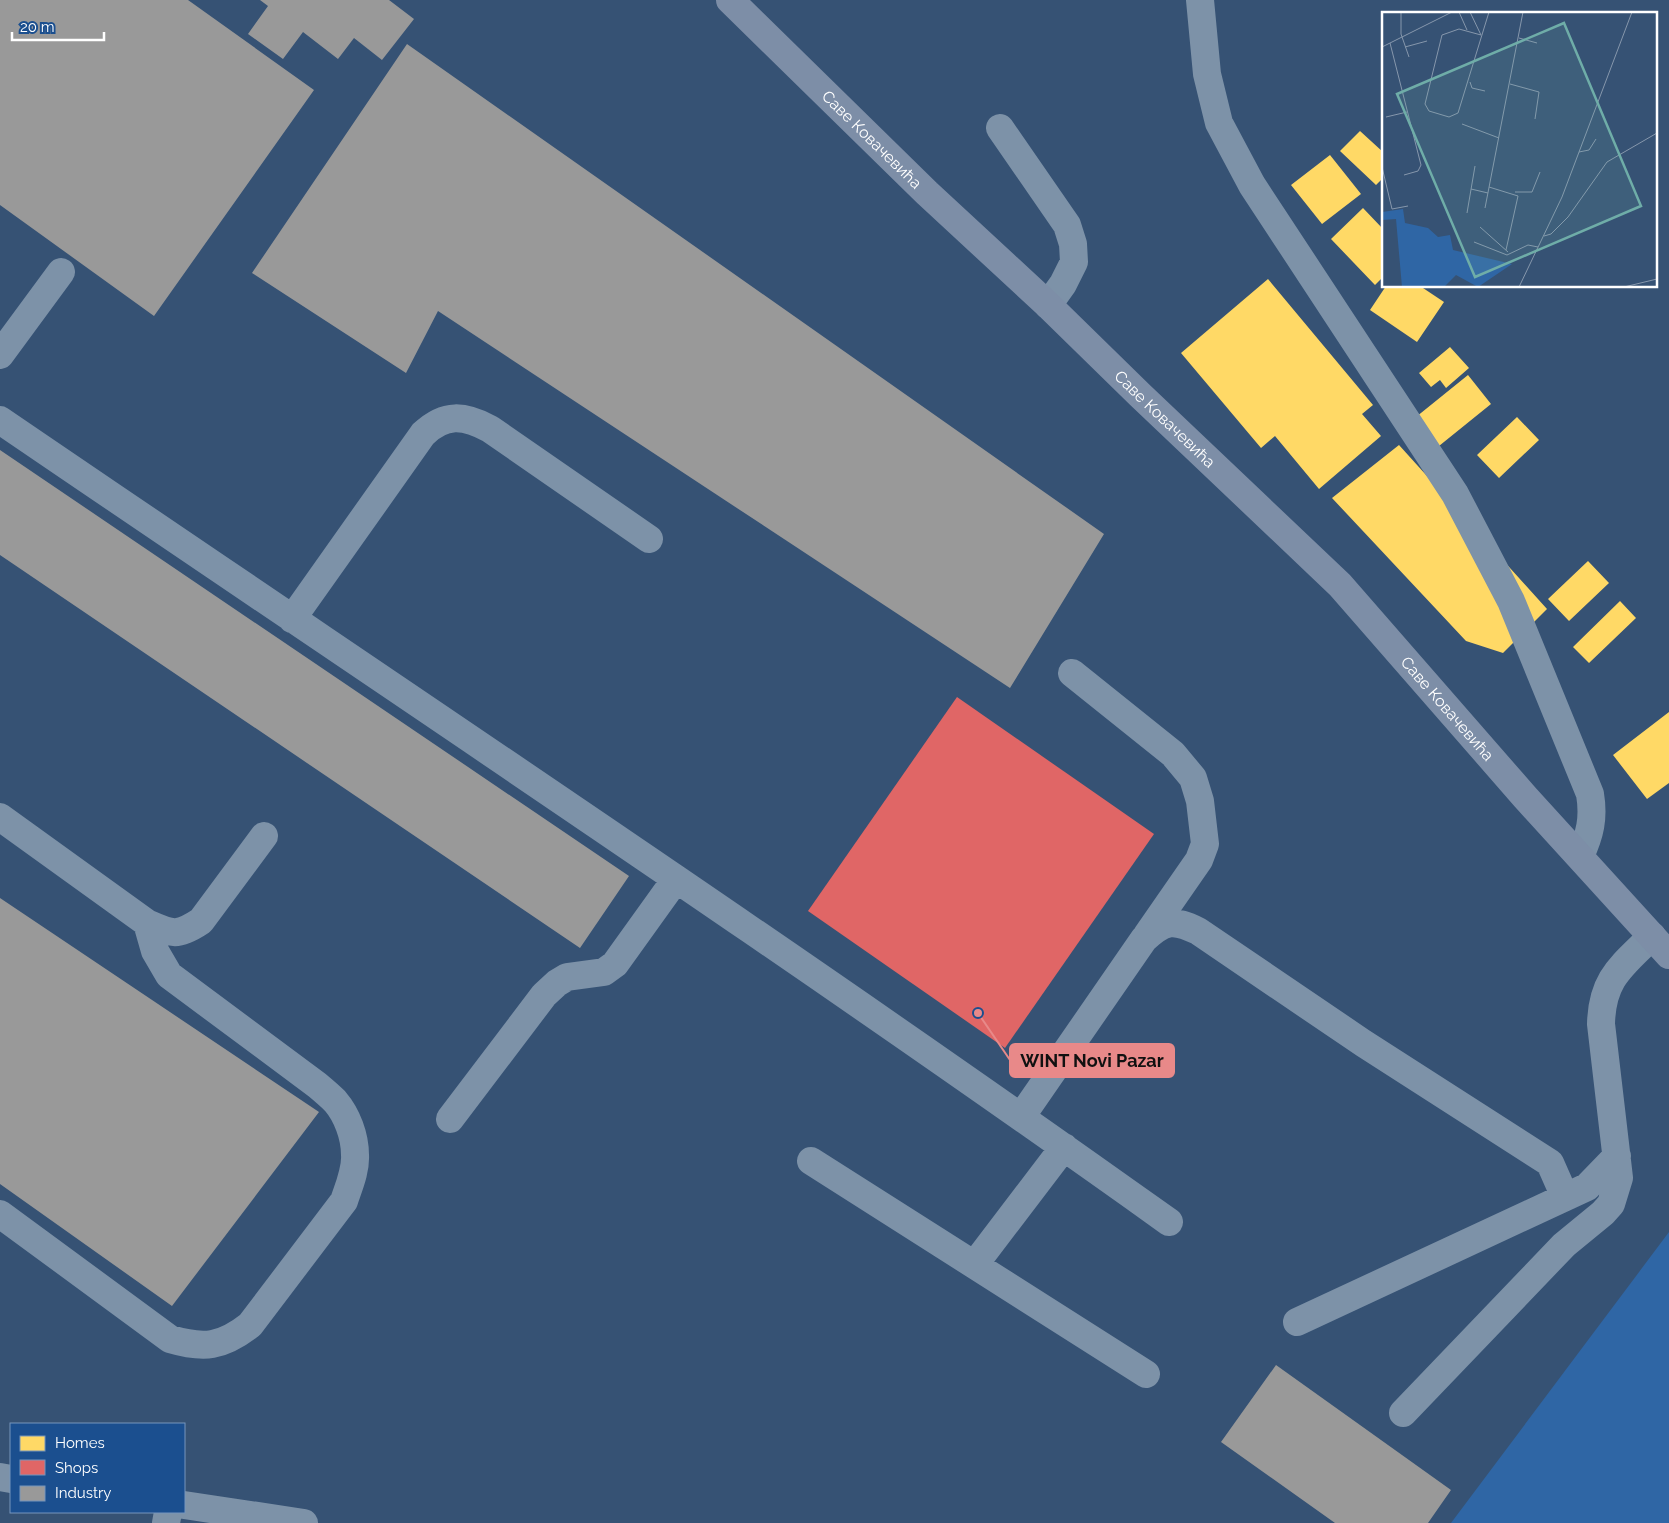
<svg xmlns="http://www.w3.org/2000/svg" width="1669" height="1523" viewBox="0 0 1669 1523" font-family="Raleway,sans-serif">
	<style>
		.green { fill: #2f66a5 }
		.homes { fill: #ffd966 }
		.shops { fill: #e06666 }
		.industry { fill: #999 }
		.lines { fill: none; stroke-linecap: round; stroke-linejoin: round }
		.minor { stroke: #7d92a8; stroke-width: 28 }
		.major { stroke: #7d8ea7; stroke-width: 28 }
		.labels { text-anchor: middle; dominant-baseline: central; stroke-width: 5; stroke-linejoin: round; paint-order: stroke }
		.street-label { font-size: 16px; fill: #fff; stroke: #1b4f8f }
		.inset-road { fill: none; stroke: #8697ac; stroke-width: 1 }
		.view { fill: #6fada8; fill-opacity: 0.15; stroke: #6fada8; stroke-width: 2.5 }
		.inset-edge { fill: none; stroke: #fff; stroke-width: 2.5 }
		.leader { fill: none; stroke: #e88989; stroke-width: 2 }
		.callout-dot { fill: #e88989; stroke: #1b4f8f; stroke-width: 2 }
		.callout { fill: #e88989; stroke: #e88989; stroke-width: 2 }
		.callout-label { font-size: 18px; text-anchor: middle; font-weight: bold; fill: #111 }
	</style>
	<rect width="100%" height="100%" fill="#365274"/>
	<path class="green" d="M1669,1232V1523H1451Z"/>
	<path class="homes" d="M1360,131L1383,152V178L1376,185L1340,151Z
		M1330,155L1361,194L1322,224L1291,185Z
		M1363,208L1383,229V277L1375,285L1331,239Z
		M1268,279L1373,405L1362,414L1381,436L1319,489L1275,436L1261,448L1181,353Z
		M1386,286H1420L1444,302L1417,342L1370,310Z
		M1450,347L1469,368L1446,388L1440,380L1431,387L1419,373Z
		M1468,375L1491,404L1439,446L1416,417Z
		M1517,417L1539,440L1499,478L1477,455Z
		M1399,445L1547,609L1503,653L1466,641L1332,498Z
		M1588,561L1609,583L1569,621L1548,599Z
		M1620,601L1636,618L1589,663L1573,647Z
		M1669,712V783L1647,799L1613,755Z"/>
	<path class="shops" d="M957,697L1154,834L1005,1048L808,911Z"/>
	<path class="industry" d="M0,0H188L314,90L154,316L0,205Z
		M260,0H389L414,19L382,60L354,38L338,59L303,32L283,59L248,34L268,6Z
		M407,44L1104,534L1010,688L438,311L406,373L252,273Z
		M0,450L629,876L580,948L0,555Z
		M0,898L319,1112L172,1306L0,1184Z
		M1276,1365L1451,1490L1428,1523H1335L1221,1442Z"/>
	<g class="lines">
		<path class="minor" d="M1200,0L1207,74L1219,123L1252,185L1455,494L1511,601L1590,794C1594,818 1590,835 1580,856
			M1000,128L1067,225L1073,244L1074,262L1063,284L1048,305
			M0,355L61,272
			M0,420C390,686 784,947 1169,1222
			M292,619L423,434C445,413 464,415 490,429L649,539
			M1072,673L1173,754L1193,778L1200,801L1205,844L1199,860L1147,935
			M0,817L147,923C172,934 177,937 201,921L264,836
			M1021,1117L1144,939C1165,920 1173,919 1198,931L1363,1043L1550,1163L1565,1197
			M450,1119L544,995L557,983L567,977L604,972L615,964L676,879
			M811,1161L1146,1374
			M0,1214L170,1339C204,1349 222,1347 250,1325L344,1201C349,1186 356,1170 355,1155C355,1136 347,1115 335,1101C329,1095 323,1090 317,1085L169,975L155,951L147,923
			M975,1264L1064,1147
			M1297,1322L1587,1187L1617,1156
			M1403,1413L1564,1245L1603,1213L1611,1204L1619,1178L1601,1024C1602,978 1622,966 1652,936
			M0,1477L11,1479
			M184,1505L304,1523
			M166,1523L168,1512"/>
		<path class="major" id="s1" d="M730,0L927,193L1048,305L1140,395L1340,585L1525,797L1669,955"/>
	</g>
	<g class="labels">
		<g class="street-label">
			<text stroke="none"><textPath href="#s1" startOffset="199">Саве Ковачевића</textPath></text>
			<text stroke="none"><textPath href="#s1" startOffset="604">Саве Ковачевића</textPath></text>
			<text stroke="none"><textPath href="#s1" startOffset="1009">Саве Ковачевића</textPath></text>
		</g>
	</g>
	<g transform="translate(1382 12)">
		<rect width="275" height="275" fill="#365274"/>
		<path d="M21,197L23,211L46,216L56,225L68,223L71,238L130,252L96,275L74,263L62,275H20L14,207L0,208V200Z" fill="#2f66a5"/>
		<path class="inset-road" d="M19,0V22L27,45M77,0L85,18M88,0L99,23M99,23L77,17L60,23L43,92L47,99L67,105L76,101L107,0M137,26L155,31M8,31L39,153L36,159L22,163M0,35L70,0M23,35L45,29M88,70L90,76L103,79M128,72L157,80L153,107M4,105L25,100M80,112L117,126M197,140L207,138L214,127M0,155L10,197L26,194M107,175L136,184L124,238M89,177L106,181M133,180H150L158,160M103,196L141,0M85,201L93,154M98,215L126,240M162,224L169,222L186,205L225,150L275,121M92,230L125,243L146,233L156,235M137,275L180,185L250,0M242,275L275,267"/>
		<path class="view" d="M182,11L259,194L93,265L15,82Z"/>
		<rect width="275" height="275" class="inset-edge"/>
	</g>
	<path class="leader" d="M978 1013L1010 1060"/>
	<circle class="callout-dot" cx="978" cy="1013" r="5"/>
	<rect class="callout" x="1010" y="1044" width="164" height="33" rx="5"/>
	<g class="callout-label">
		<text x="1092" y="1067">WINT Novi Pazar</text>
	</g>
	<rect x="10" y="1423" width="175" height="90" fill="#1b4f8f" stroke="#7695bc"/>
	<rect x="20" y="1436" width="25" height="15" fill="#ffd966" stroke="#7695bc"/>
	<text x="55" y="1448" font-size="15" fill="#ffffff">Homes</text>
	<rect x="20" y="1460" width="25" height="15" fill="#e06666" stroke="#7695bc"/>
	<text x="55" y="1473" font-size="15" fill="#ffffff">Shops</text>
	<rect x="20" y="1486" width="25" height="15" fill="#999999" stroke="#7695bc"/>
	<text x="55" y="1498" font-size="15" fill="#ffffff">Industry</text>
	<path d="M12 32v8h92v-8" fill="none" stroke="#ffffff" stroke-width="2.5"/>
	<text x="20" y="32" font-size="15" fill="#ffffff" stroke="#1b4f8f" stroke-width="4" paint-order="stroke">20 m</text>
</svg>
